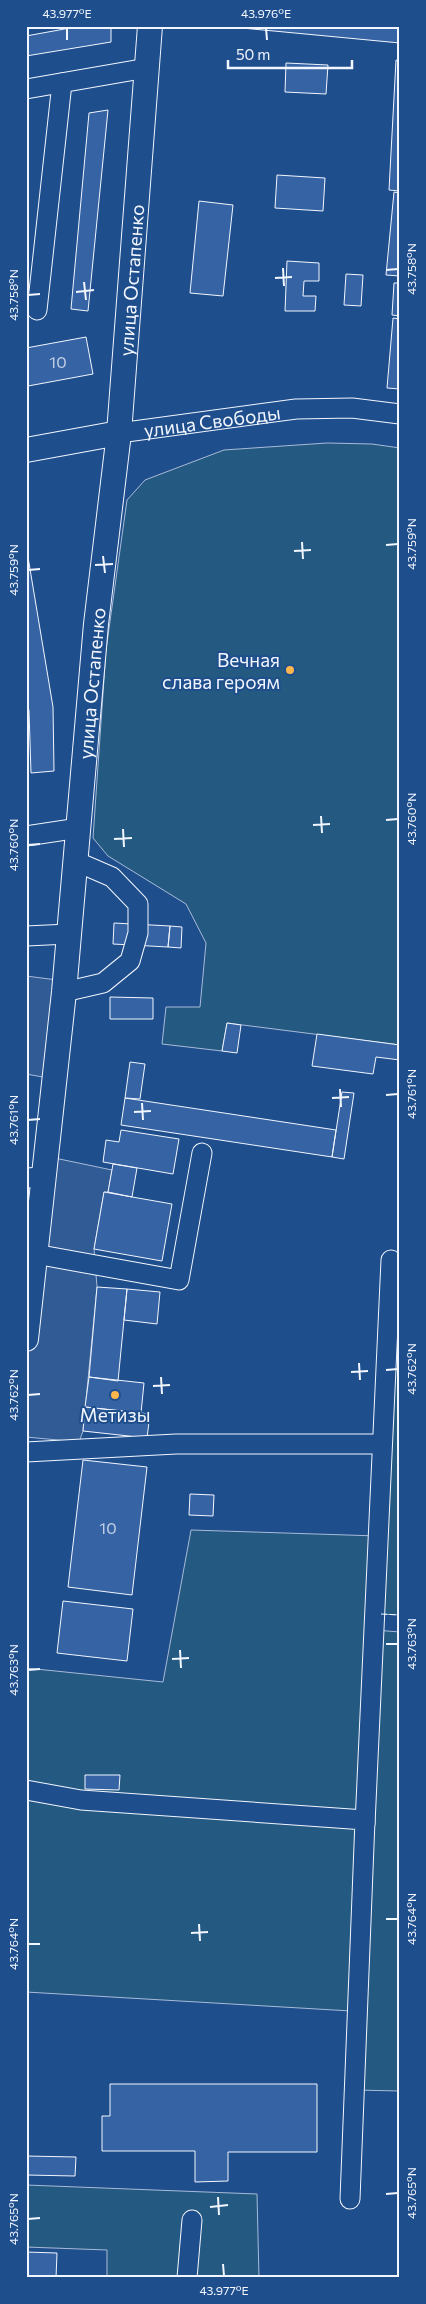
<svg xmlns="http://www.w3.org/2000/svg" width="426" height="2304" viewBox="0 0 426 2304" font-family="Commissioner,sans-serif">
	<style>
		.green { fill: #245a82; stroke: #a8bbd7 }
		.parking { fill: #305b95; stroke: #a8bbd7 }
		.building { fill: #3563a3; stroke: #f2f6ff }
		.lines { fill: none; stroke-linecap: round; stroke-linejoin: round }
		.minor-casing { stroke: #f2f6ff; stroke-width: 21 }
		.major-casing { stroke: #f2f6ff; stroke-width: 26 }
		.minor { stroke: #1f4e8c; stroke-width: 19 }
		.major { stroke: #1f4e8c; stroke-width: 24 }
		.fence { stroke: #f2f6ff; stroke-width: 1; stroke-dasharray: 6 2.5; stroke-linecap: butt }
		.ticks { fill: none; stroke: #f2f6ff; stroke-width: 2 }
		.poi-dot { fill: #ffb74d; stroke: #1f4e8c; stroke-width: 2 }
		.labels { text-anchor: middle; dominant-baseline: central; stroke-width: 4; stroke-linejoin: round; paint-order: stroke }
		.number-label { font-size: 16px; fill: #c3d1e8 }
		.street-label { font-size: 19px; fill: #f2f6ff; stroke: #1f4e8c }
		.poi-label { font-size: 19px; fill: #f2f6ff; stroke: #1f4e8c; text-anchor: end }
		.neatline { fill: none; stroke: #f2f6ff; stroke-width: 2 }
		.ticks-label { font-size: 12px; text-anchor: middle; fill: #f2f6ff }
	</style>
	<rect width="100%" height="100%" fill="#1f4e8c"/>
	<path class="green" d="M327,443L372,444L400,448V1045L227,1023L222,1051L162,1044L166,1007H200L206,943L186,904L108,856L93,838L106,650L127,500L145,480L224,450Z
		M400,1212V1615L381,1614Z
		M191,1530L378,1536L374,1630L400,1632V2091L355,2090L351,2011L26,1992V1668L163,1682Z
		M26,2185L257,2194L259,2278H107V2250L26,2247Z"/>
	<path class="parking" d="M26,976L65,981L54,1079L26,1074Z
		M45,1156L112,1170L108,1192H104L94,1249L97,1287L83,1431L79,1442L26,1437V1342Z"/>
	<path class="building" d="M81,26H111V42L26,56V36Z
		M221,26H400V43Z
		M396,60L400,61V191L389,190Z
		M286,63L328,65L326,94L285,92Z
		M108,110L88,311L71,309L89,113Z
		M277,175L325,178L323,211L275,208Z
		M394,192L400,193V276L386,275Z
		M199,201L233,205L223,296L190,293Z
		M287,261L319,263V281H304L303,296H316L315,311H285Z
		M346,274L363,275L361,306L344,305Z
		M394,283H400V316L392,315Z
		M393,318L400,319V389L387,388Z
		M86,337L93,374L28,386L26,348Z
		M26,545L53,707L54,771L31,773L29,711L26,695Z
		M114,923L170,926L168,947L113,944Z
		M170,926L182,927L181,948L168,947Z
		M110,997L153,998V1019H110Z
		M227,1023L241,1025L237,1053L222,1051Z
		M317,1034L400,1045V1060L376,1057L373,1074L312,1066Z
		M130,1062L145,1064L140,1099L125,1098Z
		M342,1092L354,1093L344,1159L332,1157Z
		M125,1098L336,1130L332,1157L121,1125Z
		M121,1130L179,1139L173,1174L103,1162L106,1140L119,1142Z
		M113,1164L137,1168L132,1197L108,1192Z
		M104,1192L172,1204L162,1261L94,1249Z
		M97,1287L127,1289L118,1381L89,1377Z
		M127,1289L160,1292L157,1324L124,1320Z
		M89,1377L144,1383L141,1413L85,1407Z
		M85,1407L150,1414L147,1438L83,1431Z
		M83,1460L147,1467L132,1595L68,1587Z
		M190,1494L214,1495L213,1516L189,1515Z
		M63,1601L133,1609L127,1661L57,1653Z
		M85,1775H120L119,1790L85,1789Z
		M110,2084H317V2152H228V2181L195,2182V2151H102V2116H110Z
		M26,2156L76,2157L75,2176L26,2175Z
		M26,2252L57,2253L56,2278H26Z"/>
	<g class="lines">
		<g class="minor-casing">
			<g id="minor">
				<path d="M26,89L147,68"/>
				<path d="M37,310L62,83"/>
				<path id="s1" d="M119,433L296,409L352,408L400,414"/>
				<path d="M26,836L79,828"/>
				<path d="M26,936L69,934"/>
				<path d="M64,992L103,983L130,961L138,933V904L112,877L75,861"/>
				<path d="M26,1178L43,1177"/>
				<path d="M35,1254L179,1280L202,1153"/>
				<path d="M26,1452L176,1444H382"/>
				<path d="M26,1790L81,1800L365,1820L350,2199"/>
				<path d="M365,1824L391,1260"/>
				<path d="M187,2278L192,2220"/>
			</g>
		</g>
		<g class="major-casing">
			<g id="major">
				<path d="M26,450L119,433"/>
				<path id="s2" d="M26,1339L64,992L96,624L119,433L150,26"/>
			</g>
		</g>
		<use href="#minor" class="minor"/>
		<use href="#major" class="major"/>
		<path class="fence" d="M381,1614L400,1615"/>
	</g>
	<path class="ticks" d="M67,28V40M266,28L267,40M283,268L284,286M386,270L398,269M275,278L292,277M84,282L86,300M76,292L94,290M28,295L40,294M302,542L303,559M386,545L398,544M294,551L311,550M103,556L105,573M95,565L113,564M28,570L40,569M321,816L322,833M386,820L398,819M313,825L330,824M123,829L124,847M114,839L132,838M28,845L40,844M340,1089L341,1107M386,1095L398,1094M332,1098L349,1097M142,1103L143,1120M134,1112L151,1111M28,1120L40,1119M359,1363L360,1380M386,1370L398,1369M351,1372L368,1371M161,1377L162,1394M153,1386L170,1385M28,1395L40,1394M386,1644H398M180,1650L181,1668M172,1659L189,1658M28,1670L40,1669M386,1919H398M199,1924L200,1941M191,1933L208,1932M28,1944H40M386,2194L398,2193M218,2197L219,2215M210,2207L228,2205M28,2219L40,2218M223,2264L224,2276"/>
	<g class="poi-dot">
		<circle cx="290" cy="670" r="5"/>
		<circle cx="115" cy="1395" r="5"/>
	</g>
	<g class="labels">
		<g class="number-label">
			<text x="58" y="361">10</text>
			<text x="108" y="1527">10</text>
		</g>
		<g class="street-label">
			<text stroke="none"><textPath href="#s2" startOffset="1064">улица Остапенко</textPath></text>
			<text stroke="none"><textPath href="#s1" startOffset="94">улица Свободы</textPath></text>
			<text stroke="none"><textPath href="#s2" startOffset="659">улица Остапенко</textPath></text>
		</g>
		<g class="poi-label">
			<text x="280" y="659">Вечная<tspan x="280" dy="22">слава героям</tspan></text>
			<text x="115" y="1414" text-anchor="middle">Метизы</text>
		</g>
	</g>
	<rect width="426" height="2304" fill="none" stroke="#1f4e8c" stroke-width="55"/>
	<path d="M228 60v8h124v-8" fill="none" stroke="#f2f6ff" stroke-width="2.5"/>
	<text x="236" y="60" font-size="15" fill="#f2f6ff" stroke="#1f4e8c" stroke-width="4" paint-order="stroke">50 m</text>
	<rect x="28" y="28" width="370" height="2248" class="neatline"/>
	<g class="ticks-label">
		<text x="67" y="18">43.977°E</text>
		<text x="266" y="18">43.976°E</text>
		<text transform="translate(412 269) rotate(-90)" y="4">43.758°N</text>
		<text transform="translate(14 295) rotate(-90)" y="4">43.758°N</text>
		<text transform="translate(412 544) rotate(-90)" y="4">43.759°N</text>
		<text transform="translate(14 570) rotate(-90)" y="4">43.759°N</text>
		<text transform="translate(412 819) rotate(-90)" y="4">43.760°N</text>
		<text transform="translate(14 845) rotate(-90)" y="4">43.760°N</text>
		<text transform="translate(412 1094) rotate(-90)" y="4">43.761°N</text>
		<text transform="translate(14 1120) rotate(-90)" y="4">43.761°N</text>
		<text transform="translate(412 1369) rotate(-90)" y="4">43.762°N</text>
		<text transform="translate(14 1395) rotate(-90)" y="4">43.762°N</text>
		<text transform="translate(412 1644) rotate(-90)" y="4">43.763°N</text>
		<text transform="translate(14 1670) rotate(-90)" y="4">43.763°N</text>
		<text transform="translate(412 1919) rotate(-90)" y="4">43.764°N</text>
		<text transform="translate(14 1944) rotate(-90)" y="4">43.764°N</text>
		<text transform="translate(412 2193) rotate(-90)" y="4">43.765°N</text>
		<text transform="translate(14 2219) rotate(-90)" y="4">43.765°N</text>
		<text x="224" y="2295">43.977°E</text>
	</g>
</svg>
